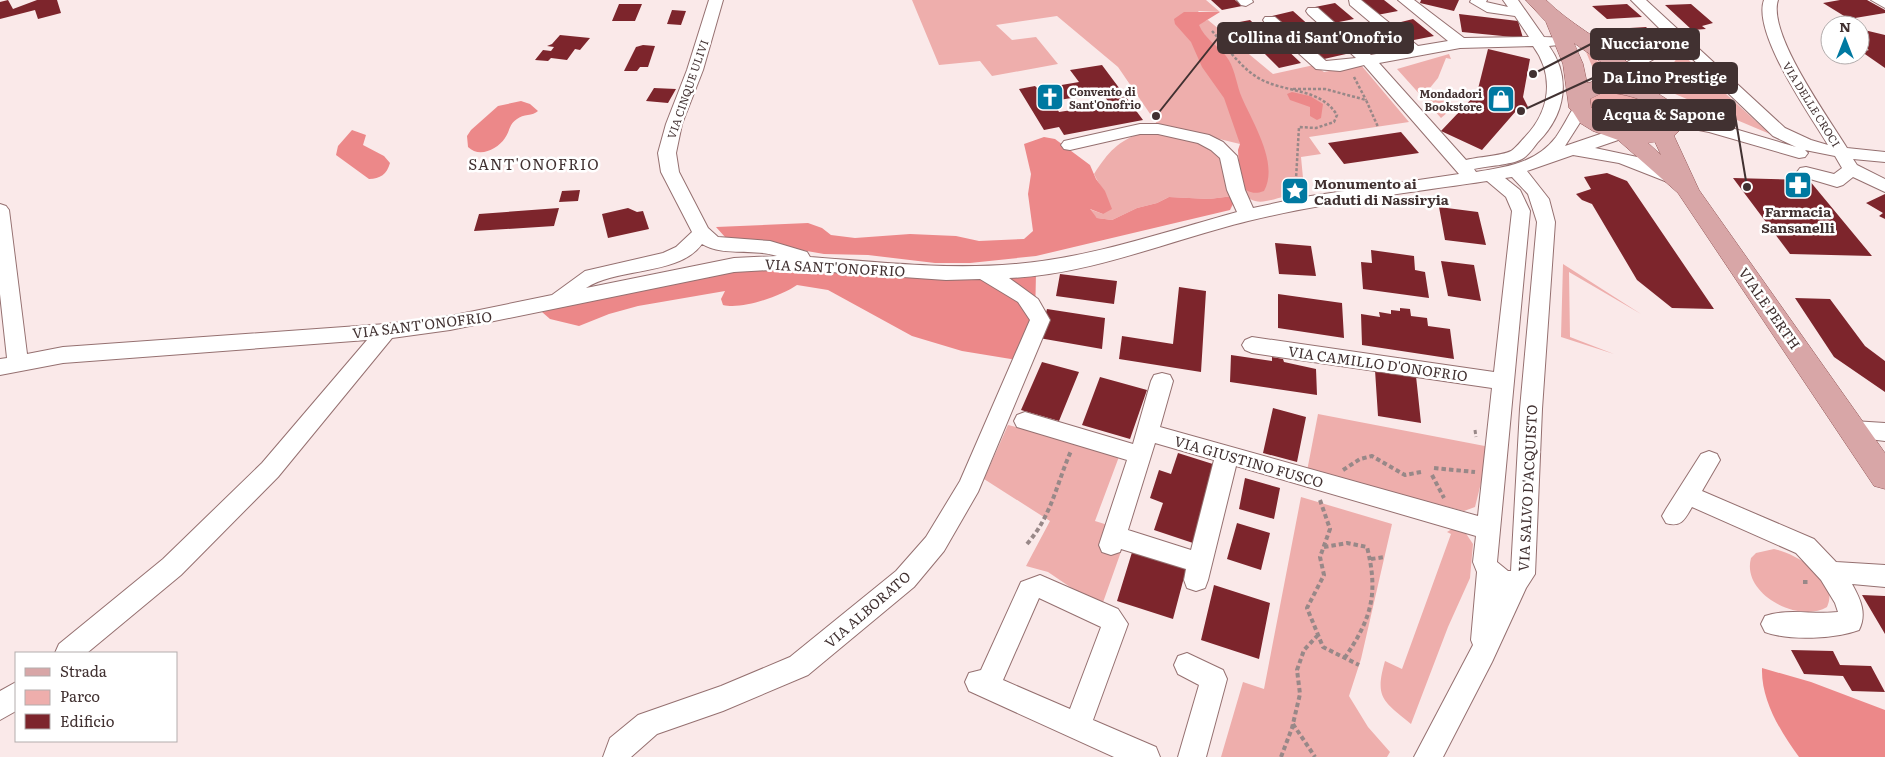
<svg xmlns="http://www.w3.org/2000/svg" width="1885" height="757" viewBox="0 0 1885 757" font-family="Literata,serif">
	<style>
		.green { fill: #eeaeac }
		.forest { fill: #ec8889 }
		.building { fill: #7d252c; fill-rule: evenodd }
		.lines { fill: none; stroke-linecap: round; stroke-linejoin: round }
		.minor-casing { stroke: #957070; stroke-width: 2 }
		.major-casing { stroke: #925757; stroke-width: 1 }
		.path-far2 { stroke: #988888; stroke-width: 2.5; stroke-dasharray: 3 2; stroke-linecap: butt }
		.path-far1 { stroke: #988888; stroke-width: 3; stroke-dasharray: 4 2.5; stroke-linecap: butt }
		.path { stroke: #988888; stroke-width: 4; stroke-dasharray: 4.5 3; stroke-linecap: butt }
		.minor { fill: #fff; fill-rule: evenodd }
		.major { fill: #d8a6a7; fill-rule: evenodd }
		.labels { text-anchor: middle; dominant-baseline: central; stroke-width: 5; stroke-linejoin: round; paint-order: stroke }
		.far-street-label { font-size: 11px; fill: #413131; stroke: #fff }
		.far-poi-label { font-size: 11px; font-weight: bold; fill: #413131; stroke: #fff; text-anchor: start }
		.poi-label { font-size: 14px; font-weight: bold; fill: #413131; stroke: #fff; text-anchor: start }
		.street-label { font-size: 14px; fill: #413131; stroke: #fff }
		.neighbourhood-label { font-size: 15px; letter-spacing: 1px; fill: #413131; stroke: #fff }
		.leader { fill: none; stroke: #413131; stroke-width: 2 }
		.callout-dot { fill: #413131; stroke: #fff; stroke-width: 2 }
		.callout { fill: #413131; stroke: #413131; stroke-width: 2 }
		.callout-label { font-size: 15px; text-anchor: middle; font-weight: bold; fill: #fff }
	</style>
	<rect width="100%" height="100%" fill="#fae9e9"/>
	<path class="green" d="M912,0H1206L1220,12L1199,11L1180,26L1208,20L1273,74L1314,65L1324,72L1361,65L1409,122L1309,137L1321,154L1301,157L1303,178L1288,181L1286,196C1267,201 1253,208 1241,190L1250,171L1239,140L1240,144L1157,124L1118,67L1057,16L996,25L1012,40L1036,37L1058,64L992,76L980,61L939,65Z
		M1586,52L1613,72L1597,78Z
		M1681,53L1770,134L1656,86Z
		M1449,54L1451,59L1446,58L1438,78L1425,94L1457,104L1441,118L1397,69Z
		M1613,91L1649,101L1664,121L1661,126C1635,141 1612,124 1590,111L1589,99L1602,92Z
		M1143,132C1175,132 1212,132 1226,166C1230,175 1231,187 1233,196L1209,199L1169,197L1157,203L1137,208L1112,220L1097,218L1089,209L1103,214C1109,191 1103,193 1094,174C1109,151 1117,142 1143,132Z
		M1563,264L1641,314L1569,272L1570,337L1614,354L1561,337Z
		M1318,414L1490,447L1475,507L1464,511L1307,471Z
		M1008,425L1120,454L1095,521L1111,526L1123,546L1101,608L1048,572L1026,566L1050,521L984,479Z
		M1301,497L1392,524L1361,659L1349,696L1368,727L1390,752L1387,757H1221L1243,682L1264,689Z
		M1452,529L1465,532L1473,544L1470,578L1448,627L1411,724C1384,701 1374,699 1385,661L1402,669L1451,534L1447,532Z
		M1774,549C1797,554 1840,579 1827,607C1799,624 1741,594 1751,558L1756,553Z"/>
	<path class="forest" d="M1184,12H1220L1199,25C1205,39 1217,45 1226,56C1234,66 1236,81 1240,93C1250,119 1280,162 1264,191C1253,195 1249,192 1240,186L1238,150L1240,144L1224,98L1202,67L1191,42L1175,24L1174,19Z
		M1292,92L1310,96L1323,104L1321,118L1317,120L1310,116V107L1290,100L1287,94Z
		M521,101L530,104L538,111C533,116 523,114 517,119C509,124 510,131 505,138C497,150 479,158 468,147L467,136L471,130L498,106Z
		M352,130L366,135L363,145L384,156L390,163C387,174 380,179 369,179L336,155L338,146Z
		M1044,137L1055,139L1090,165L1096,179L1105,191L1112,209L1103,214L1090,209L1097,218L1112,220L1137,208L1157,203L1169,197L1209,199L1233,196L1234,202L1230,210L1036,256L970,263H935L868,255L824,254L725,237L716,227L808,223L822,228L831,235L855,238L910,234L956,236L979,241L1024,239L1033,231L1028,194L1031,174L1024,144Z
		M742,267L1036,273L1035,320L1017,360L962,351L912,336L828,290L797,285C781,296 742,310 723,305L721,299L725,291L638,306L609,314L579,326L550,319L542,312L645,286Z
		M1762,668L1811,682L1885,710V757H1799C1780,731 1761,700 1762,668Z"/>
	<path class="building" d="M8,0L13,9L37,0H57L61,13L38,19L35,10L0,19V2Z
		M1211,0H1235L1242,6L1222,10Z
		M1359,0H1384L1398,11L1377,15Z
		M1421,0H1459L1454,11L1420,3Z
		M1840,0H1867L1885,10V13L1849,19L1823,3Z
		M1335,3L1354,19L1334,23L1315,7Z
		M619,4H642L635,21H612Z
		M1627,4L1642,17L1607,19L1592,6Z
		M1691,4L1713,23L1702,26L1706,29L1692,30L1665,5Z
		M672,10L686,11L681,25L667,24Z
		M1293,11L1312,28L1291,32L1272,16Z
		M1459,14L1518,21L1523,38L1462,32Z
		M1413,19L1434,36L1414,40L1393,24Z
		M1250,20L1267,36L1245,40L1229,24Z
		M1646,27L1650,31L1625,47L1618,45L1597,30Z
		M1860,29L1885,35V68L1862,52L1869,50L1860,44Z
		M560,35L590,38L580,50L575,49L567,60L551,58L548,61L535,60L543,50L551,51L554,47L547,46L552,44Z
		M1327,37L1346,54L1324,59L1305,42Z
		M643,45L655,46L648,67H640L637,71H624L636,47Z
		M1283,46L1301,63L1279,68L1261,50Z
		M1488,49L1530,59L1523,97L1528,107L1522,111H1516L1482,150L1441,131L1477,93Z
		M1102,65L1143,120L1064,135L1059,127L1044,130L1019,89L1035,86L1038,89L1079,82L1070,70ZM1102,93L1110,104L1059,112L1053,101Z
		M654,88L676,89L668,103L646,101Z
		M1401,132L1419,153L1344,164L1328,143Z
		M1607,173L1627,181L1714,309L1672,308L1637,280L1592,204L1582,200L1576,194L1591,189L1584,177Z
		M1733,178L1809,180L1872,256L1790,254Z
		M580,190L578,201L559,202L562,191Z
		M1885,194V219L1879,216L1883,213L1866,203Z
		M1439,207L1478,212L1486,245L1445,240Z
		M559,208L554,226L474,231L479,214Z
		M628,208L637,212L643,211L649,229L608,238L602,214Z
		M1275,243L1311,246L1316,276L1279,274Z
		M1371,250L1414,256L1415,270L1425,272L1429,298L1363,289L1361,262L1372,263Z
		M1441,261L1474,265L1481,301L1448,296Z
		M1060,274L1117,281L1114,304L1056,296Z
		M1179,287L1206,291L1201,372L1119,359L1122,336L1173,344Z
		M1278,294L1342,303L1344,338L1278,328Z
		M1795,298L1830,299L1865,346L1885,361V392L1834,357Z
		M1400,308L1410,309L1411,316L1427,318L1428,326L1450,329L1454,359L1362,345L1361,314L1380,317L1379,312L1391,314V310L1400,311Z
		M1047,309L1105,318L1102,349L1039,338Z
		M1231,355L1272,361V357L1283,359L1284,362L1316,369L1317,395L1230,382Z
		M1042,362L1079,372L1059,421L1021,410Z
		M1375,370L1416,376L1421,423L1378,416Z
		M1100,377L1147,390L1130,439L1082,425Z
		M1273,408L1306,417L1297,462L1263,453Z
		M1178,453L1216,465L1193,543L1154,530L1163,503L1150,498L1159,470L1171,474Z
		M1245,478L1280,488L1274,519L1239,509Z
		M1237,523L1270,533L1261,570L1227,559Z
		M1133,549L1187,566L1173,619L1117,601Z
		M1214,585L1270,603L1259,659L1201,640Z
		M1862,595L1885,596V634Z
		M1791,650L1833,651L1840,665L1871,666L1885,692L1852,691L1843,676L1804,674Z"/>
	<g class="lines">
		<g class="minor-casing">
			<path id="minor" d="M709,0H723L703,70L682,124L676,153L679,172L708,228L718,237L770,241L807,252L810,257C878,262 946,270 1015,264C1090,258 1164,232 1237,212L1227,190L1220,158L1211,150L1198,143L1158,134H1140L1070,150L1064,149L1061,145L1064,141L1140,124H1158L1209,135L1223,142L1237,156L1245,190L1253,208L1304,197L1459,174L1364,65L1340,71L1316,69L1265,23L1263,20L1265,17H1275L1326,61L1356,58L1308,14L1306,11L1308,8H1318L1371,55L1402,49L1350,5L1349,0H1361L1418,46L1448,41L1398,0H1414L1464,38L1529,37L1515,16L1487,12L1470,2L1471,0H1487L1486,2L1508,7L1503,0H1518L1544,37L1568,38L1571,41L1568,44L1549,46C1572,78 1565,115 1538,142C1534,147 1528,156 1522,159C1511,165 1487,166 1474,169L1476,172C1507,167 1536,163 1556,137C1563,127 1568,116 1574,107L1580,105L1588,110L1565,146L1612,130H1624L1626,134L1624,138L1595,148L1642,158L1676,173L1679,177L1676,181L1670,183L1619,163L1573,155L1527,171L1549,199L1555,222L1542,409L1535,574L1526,588L1492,662L1443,757H1414L1473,645L1471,640L1477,572L1473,562L1476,536L1236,466L1208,580L1205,588L1196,591L1187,588L1184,580L1186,569L1121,549L1120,552L1111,555L1102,552L1099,545L1127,460L1017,427L1014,421L1017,415L1025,412L1133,444L1151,381L1154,375L1162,373L1170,375L1173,381L1160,427L1478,516L1492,388L1252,353L1245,350L1242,345L1245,340L1252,337L1494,372L1512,211L1506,197L1487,181C1408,193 1326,202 1248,221C1171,240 1089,275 1009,278L1038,299L1050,320L978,492L944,551L914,587L808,675L723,711L657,734L631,757H603L610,738L638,715L721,686L790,657L896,571L926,537L960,481L1030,320L1018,302L980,279L946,280L788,269L734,272L450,330L392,338L278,477L181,575L87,653H55L59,644L163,559L262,463L367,340L63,363L0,375V359L7,358L0,294V204L6,206L9,210L27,354L63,347L386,324L450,316L552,295L585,271L663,253L676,247L692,232L661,172L658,153L666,124L687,70ZM1533,46C1555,76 1550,111 1525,137C1521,141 1516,148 1511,151C1501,156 1477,157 1466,160L1379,63L1460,48ZM1512,177L1528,194L1537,222L1520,409L1511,571H1508L1497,562L1530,211L1520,190L1505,178ZM702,244C723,257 754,248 777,256L734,258L586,288C618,267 679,276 702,244ZM1155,443L1214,460L1191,550L1128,530Z
				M1237,0H1252L1253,2L1246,6L1241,5Z
				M1631,0H1646L1785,128L1811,140L1828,145C1810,115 1752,33 1764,0H1778C1767,33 1828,117 1847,148L1885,152V162L1853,159L1857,165L1885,179V192L1853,177L1843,185L1837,187L1800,176L1797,172L1800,168L1806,167L1834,174L1842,168L1835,156L1805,150L1808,153L1805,157L1799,158L1709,132L1668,124L1666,120L1668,116L1674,115L1718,124L1796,147L1773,136L1678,45L1599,91H1587L1585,88L1587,85L1669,38Z
				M1871,0H1885V8Z
				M1853,421L1885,423V441L1845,436L1842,430L1845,424Z
				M1709,451L1717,454L1720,460L1702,491L1814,539L1836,562L1885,565V587L1852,584C1861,600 1867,614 1859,630C1835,639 1789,641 1765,632L1761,624L1765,616C1787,608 1814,615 1838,612L1835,603L1821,580L1796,553L1692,507C1685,519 1681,528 1666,523L1662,516L1666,509L1701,454Z
				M1040,575L1118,609L1128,624L1093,720L1156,747L1160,757H1114L969,691L965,682L969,673L981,670L1021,582ZM1039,598L1101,627L1070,709L1003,680Z
				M1187,653L1223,670L1227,679L1206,757H1178L1199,685L1178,674L1174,665L1178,656Z
				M16,682V711L0,720V691Z"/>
		</g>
		<g class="major-casing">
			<path id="major" d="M1526,0H1546C1570,24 1601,39 1626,61C1635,70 1643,82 1653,90C1669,102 1680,103 1684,126L1674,136L1699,190L1885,453V489L1874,486L1678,193L1618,140L1593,131L1580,123L1573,112L1569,108L1563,64L1546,22ZM1574,43L1611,69L1623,82L1604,80L1587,83L1583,64ZM1604,92C1625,94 1658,99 1662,124C1642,140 1605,126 1591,107L1590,99ZM1655,142L1661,155L1648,143Z"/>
		</g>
		<path class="path-far2" d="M1212,31C1227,47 1242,70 1262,80C1288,93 1320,88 1337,115L1334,122L1316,128L1299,127L1296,179
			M1354,77L1366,100
			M1293,89H1325L1366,100L1378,127"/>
		<path class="path-far1" d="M1475,430L1476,437"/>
		<path class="path" d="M1434,468L1475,472
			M1343,470L1360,459L1372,456L1405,475L1421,472
			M1432,475L1444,498
			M1320,500L1330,529L1320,557L1324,575L1307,608L1323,647L1359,665
			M1027,544C1052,515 1056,485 1071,451
			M1324,547L1347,543L1367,547C1379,595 1371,619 1344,659
			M1371,559L1385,557
			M1803,582H1810
			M1293,724L1315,757
			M1281,757L1292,728L1300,694L1297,670L1304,650L1318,635"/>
		<use href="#minor" class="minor"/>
		<use href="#major" class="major"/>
	</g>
	<defs>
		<g id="church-square" transform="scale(1.4375)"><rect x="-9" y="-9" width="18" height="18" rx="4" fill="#0079a1" stroke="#fff"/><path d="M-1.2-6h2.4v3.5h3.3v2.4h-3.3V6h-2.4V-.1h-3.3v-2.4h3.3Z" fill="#fff"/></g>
		<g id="shop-square" transform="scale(1.4375)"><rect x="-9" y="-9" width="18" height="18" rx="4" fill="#0079a1" stroke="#fff"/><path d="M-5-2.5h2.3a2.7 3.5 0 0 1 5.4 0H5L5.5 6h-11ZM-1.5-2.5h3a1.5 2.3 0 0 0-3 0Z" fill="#fff"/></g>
		<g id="pharmacy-square" transform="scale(1.4375)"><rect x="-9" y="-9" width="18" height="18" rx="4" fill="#0079a1" stroke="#fff"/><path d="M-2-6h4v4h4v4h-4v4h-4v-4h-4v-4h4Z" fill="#fff"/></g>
		<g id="sight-square" transform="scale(1.4375)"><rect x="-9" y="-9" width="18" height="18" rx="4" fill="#0079a1" stroke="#fff"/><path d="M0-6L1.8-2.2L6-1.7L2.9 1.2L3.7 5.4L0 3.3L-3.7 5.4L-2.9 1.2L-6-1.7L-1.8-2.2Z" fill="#fff"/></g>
	</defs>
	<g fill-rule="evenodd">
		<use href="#church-square" x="1050" y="97"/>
		<use href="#shop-square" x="1501" y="99"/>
		<use href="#pharmacy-square" x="1798" y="185"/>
		<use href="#sight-square" x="1295" y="191"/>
	</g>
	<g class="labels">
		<g class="far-street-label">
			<text transform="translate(687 89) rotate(-71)">VIA CINQUE ULIVI</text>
			<text transform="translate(1812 104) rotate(58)">VIA DELLE CROCI</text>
		</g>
		<g class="far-poi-label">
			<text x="1069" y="91">Convento di<tspan x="1069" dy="13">Sant'Onofrio</tspan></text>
			<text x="1482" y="93" text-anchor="end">Mondadori<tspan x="1482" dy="13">Bookstore</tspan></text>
		</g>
		<g class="poi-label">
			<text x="1314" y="183">Monumento ai<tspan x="1314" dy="16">Caduti di Nassiryia</tspan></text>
			<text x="1798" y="211" text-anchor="middle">Farmacia<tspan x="1798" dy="16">Sansanelli</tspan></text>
		</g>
		<g class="street-label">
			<text transform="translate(835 267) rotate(3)">VIA SANT'ONOFRIO</text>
			<text transform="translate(1770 308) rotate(55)">VIALE PERTH</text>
			<text transform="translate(422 324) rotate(-7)">VIA SANT'ONOFRIO</text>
			<text transform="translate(1378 363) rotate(8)">VIA CAMILLO D'ONOFRIO</text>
			<text transform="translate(1249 461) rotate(16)">VIA GIUSTINO FUSCO</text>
			<text transform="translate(1527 488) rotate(-87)">VIA SALVO D'ACQUISTO</text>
			<text transform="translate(867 609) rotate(-41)">VIA ALBORATO</text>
		</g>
		<g class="neighbourhood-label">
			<text x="534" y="163">SANT'ONOFRIO</text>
		</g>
	</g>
	<path class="leader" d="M1156 116L1218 38M1533 74L1591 44M1521 111L1593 78M1747 187L1735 115"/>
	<g class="callout-dot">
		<circle cx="1156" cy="116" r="5"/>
		<circle cx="1533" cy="74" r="5"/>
		<circle cx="1521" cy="111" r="5"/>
		<circle cx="1747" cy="187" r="5"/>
	</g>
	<g class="callout">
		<rect x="1218" y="23" width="195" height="30" rx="5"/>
		<rect x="1591" y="29" width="108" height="30" rx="5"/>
		<rect x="1593" y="63" width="144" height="30" rx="5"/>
		<rect x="1593" y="100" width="142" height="30" rx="5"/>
	</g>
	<g class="callout-label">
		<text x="1315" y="43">Collina di Sant'Onofrio</text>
		<text x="1645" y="49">Nucciarone</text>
		<text x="1665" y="83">Da Lino Prestige</text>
		<text x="1664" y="120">Acqua &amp; Sapone</text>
	</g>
	<rect x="15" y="652" width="162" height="90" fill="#ffffff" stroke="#b3adad"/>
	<rect x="25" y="668" width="25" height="8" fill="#d8a6a7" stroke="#b3adad"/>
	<text x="60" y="677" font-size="15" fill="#413131">Strada</text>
	<rect x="25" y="690" width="25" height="15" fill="#eeaeac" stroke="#b3adad"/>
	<text x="60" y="702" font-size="15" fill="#413131">Parco</text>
	<rect x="25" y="714" width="25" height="15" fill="#7d252c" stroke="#b3adad"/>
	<text x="60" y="727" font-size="15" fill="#413131">Edificio</text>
	<g transform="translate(1845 40)"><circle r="24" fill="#ffffff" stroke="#b3adad"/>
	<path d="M0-4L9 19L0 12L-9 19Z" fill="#0079a1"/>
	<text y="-8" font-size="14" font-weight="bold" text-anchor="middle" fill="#413131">N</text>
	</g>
</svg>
